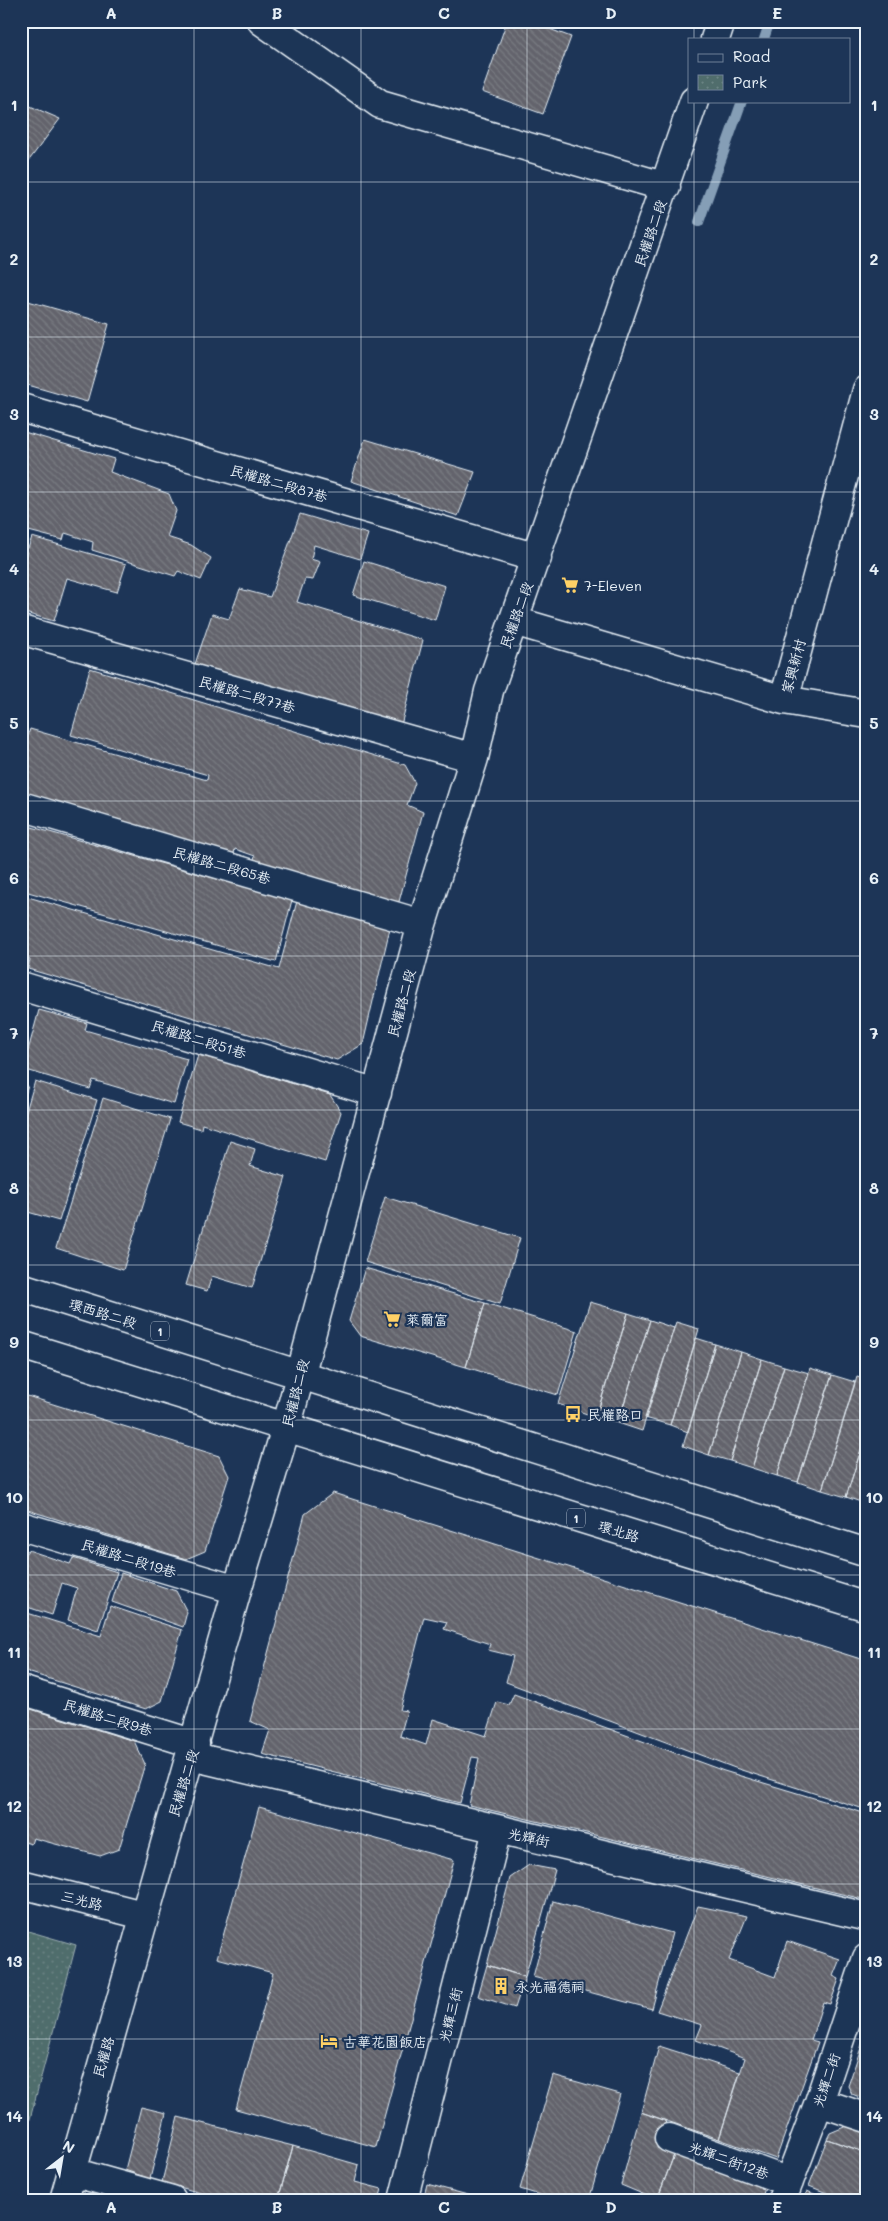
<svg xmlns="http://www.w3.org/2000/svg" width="888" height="2221" viewBox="0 0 888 2221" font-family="Mali,'LXGW WenKai TC',sans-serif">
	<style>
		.park { fill: url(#park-dots); stroke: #9cafb2 }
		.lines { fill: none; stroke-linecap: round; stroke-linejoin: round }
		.stream { stroke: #859eb6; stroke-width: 10 }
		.building { fill: url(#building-back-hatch); stroke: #e8f1f8 }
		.minor-casing { stroke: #e8f1f8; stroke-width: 31 }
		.major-casing { stroke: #e8f1f8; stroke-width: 31 }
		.minor { stroke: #1d3557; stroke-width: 28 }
		.major { stroke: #1d3557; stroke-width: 28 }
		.grid { fill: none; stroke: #e8f1f8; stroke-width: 1; stroke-opacity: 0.55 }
		.labels { text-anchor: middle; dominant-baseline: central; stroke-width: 4.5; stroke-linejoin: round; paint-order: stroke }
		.shield { fill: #1d3557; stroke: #abb9c8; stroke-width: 1 }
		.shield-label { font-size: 12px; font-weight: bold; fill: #e8f1f8 }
		.street-label { font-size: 14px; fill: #e8f1f8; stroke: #1d3557 }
		.poi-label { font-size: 14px; fill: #e8f1f8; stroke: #1d3557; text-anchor: start }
		.neatline { fill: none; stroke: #e8f1f8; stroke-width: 2 }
		.grid-label { font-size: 16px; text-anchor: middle; font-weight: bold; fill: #e8f1f8 }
	</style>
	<defs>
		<pattern id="park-dots" width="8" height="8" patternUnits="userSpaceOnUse" patternTransform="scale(1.25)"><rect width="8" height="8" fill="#506d6c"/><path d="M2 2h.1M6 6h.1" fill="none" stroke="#698282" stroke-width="1.8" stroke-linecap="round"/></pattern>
		<pattern id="building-back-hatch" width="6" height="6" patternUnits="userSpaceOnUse" patternTransform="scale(1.25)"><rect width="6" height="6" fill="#63646c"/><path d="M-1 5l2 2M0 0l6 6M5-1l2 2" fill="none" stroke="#797b82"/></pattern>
	</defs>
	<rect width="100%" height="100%" fill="#1d3557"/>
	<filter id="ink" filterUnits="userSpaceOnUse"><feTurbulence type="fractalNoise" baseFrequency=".02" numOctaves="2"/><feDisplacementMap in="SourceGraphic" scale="10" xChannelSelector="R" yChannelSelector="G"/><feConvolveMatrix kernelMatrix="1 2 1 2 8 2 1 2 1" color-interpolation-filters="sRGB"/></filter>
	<g filter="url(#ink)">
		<path class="park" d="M21,1929L76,1945L21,2153Z"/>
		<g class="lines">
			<path class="stream" d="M764,39L770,21
				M699,222L742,101"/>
		</g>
		<path class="building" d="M507,21H528L571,37L543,114L482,92Z
			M21,102L60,119L21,171Z
			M21,299L109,324L87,402L21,383Z
			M21,431L114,459L110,472L169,494L176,511L167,537L191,545L211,558L201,580L178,571L175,576L92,550L93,542L65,533L63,540L21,529Z
			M365,439L475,472L458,516L351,481Z
			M300,514L368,534L360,559L314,545L311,559L320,562L313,580L305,579L297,602L423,640L401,725L195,664L212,614L229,619L240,589L270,597Z
			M32,537L126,564L117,592L67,578L54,621L21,612V568Z
			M364,561L445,586L435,620L353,595Z
			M90,668L405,765L415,783L407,805L423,812L397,909L253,862L255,856L235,849L233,858L21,793V738H27L30,729L207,780L208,775L71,735Z
			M21,824L292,900L276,962L21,890Z
			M21,895L279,969L297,901L390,928L363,1044L337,1060L28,969L30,959L21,956Z
			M39,1010L87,1023L85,1030L187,1059L174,1104L93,1080L90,1089L23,1069Z
			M198,1055L213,1059L214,1055L246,1065L245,1069L330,1095L341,1112L325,1162L202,1124L201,1129L178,1122Z
			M35,1081L97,1100L59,1221L21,1210V1128Z
			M21,1084L28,1086L21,1107Z
			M103,1098L170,1119L123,1270L56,1248Z
			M230,1141L255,1149L250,1166L286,1177L252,1288L212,1276L207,1291L186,1285Z
			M385,1197L520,1238L500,1304L365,1262Z
			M365,1268L485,1303L466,1367L360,1336L349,1321Z
			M590,1302L628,1313L596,1417L558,1404Z
			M485,1303L577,1331L558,1395L466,1367Z
			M628,1313L650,1320L618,1423L596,1417Z
			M650,1320L674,1328L642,1431L618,1423Z
			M676,1322L699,1329L670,1425L645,1418Z
			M696,1338L715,1344L688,1432L670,1425Z
			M715,1344L741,1352L709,1455L683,1446Z
			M741,1352L762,1359L730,1461L709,1455Z
			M762,1359L784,1366L752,1468L730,1461Z
			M784,1366L809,1373L777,1476L752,1468Z
			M810,1368L832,1375L798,1482L777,1476Z
			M832,1375L855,1382L822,1490L798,1482Z
			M857,1377L867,1380V1431L846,1497L822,1490Z
			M21,1394L219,1456L229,1476L205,1551L186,1559L21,1508V1446L25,1448L27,1443L21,1441Z
			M867,1431V1504L846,1497Z
			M333,1493L867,1661V1810L735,1768L506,1682L513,1656L488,1650L490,1644L444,1629L447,1622L424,1617L400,1710L407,1711L400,1736L426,1745L433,1719L486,1736L497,1702L509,1705L514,1694L724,1771L867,1814V1900L469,1805L479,1758L472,1757L460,1803L262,1754L270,1730L250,1721L305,1514Z
			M28,1550L70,1564L73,1558L117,1572L98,1630L68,1620L77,1588L62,1583L52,1615L21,1605V1560Z
			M121,1573L176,1591L187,1612L183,1627L112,1602Z
			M110,1606L182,1630L162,1701L146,1709L21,1670V1611L101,1636Z
			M21,1706L134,1741L145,1764L119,1849L100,1856L33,1838L31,1844L21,1841Z
			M259,1807L454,1860L376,2147L236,2109L273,1973L217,1958Z
			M529,1865L555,1870L525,1977L487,1965L510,1878Z
			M553,1901L672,1933L652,2009L533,1977Z
			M698,1906L747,1916L729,1960L775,1977L787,1941L840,1959L833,1976L839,1979L830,2004L823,2002L811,2040L818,2042L776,2159L719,2139L745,2058L696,2040L702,2025L657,2011Z
			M487,1965L525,1977L515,2008L478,1996Z
			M867,2030V2100L852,2094L848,2086Z
			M659,2046L740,2072L719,2139L641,2112Z
			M553,2075L620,2094L589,2200H556L520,2189Z
			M141,2107L166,2113L150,2179L125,2170Z
			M641,2112L666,2121L657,2148L674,2155L657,2200L621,2185Z
			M178,2117L293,2146L278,2200H225L162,2182Z
			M849,2125L867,2132V2153L827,2139L830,2133Z
			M827,2139L867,2153V2200H845L809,2186Z
			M293,2146L359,2165L355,2182L382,2189L379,2200H278Z
			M674,2155L765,2188L761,2200H657Z
			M427,2184L486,2200H423Z
			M807,2191L819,2196L818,2200H804Z
			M640,2194L656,2200H638Z"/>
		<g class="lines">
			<g class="minor-casing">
				<path id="minor" d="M262,21L380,104L666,187
					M715,39L721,21
					M21,408L537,558
					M514,621L784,700L867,390
					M21,630L474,758
					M784,700L867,714
					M21,806L422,924
					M21,986L377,1093
					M21,1526L237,1590
					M21,1690L195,1744
					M191,1756L867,1917
					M21,1884L143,1915
					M819,2102L867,2118
					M669,2138L789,2182
					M72,2172L172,2200
					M64,2200L237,1590L286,1428L422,924L474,758L489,691L694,101
					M403,2200L497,1830
					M782,2200L819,2102L867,1958"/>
			</g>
			<g class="major-casing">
				<path id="major" d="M21,1287L867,1553
					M21,1345L867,1607"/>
			</g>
			<use href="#minor" class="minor"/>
			<use href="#major" class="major"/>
		</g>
	</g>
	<path class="grid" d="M194,21V2200M361,21V2200M527,21V2200M694,21V39M694,101V2200M21,182H867M21,337H867M21,492H867M21,646H867M21,801H867M21,956H867M21,1110H867M21,1265H867M21,1420H867M21,1575H867M21,1729H867M21,1884H867M21,2039H867"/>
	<defs>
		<g id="supermarket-bare" transform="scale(1.35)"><path d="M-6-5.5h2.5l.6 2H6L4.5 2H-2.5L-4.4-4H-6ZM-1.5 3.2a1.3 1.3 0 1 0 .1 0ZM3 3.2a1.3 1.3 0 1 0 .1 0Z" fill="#ffd166" stroke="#1d3557" stroke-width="2.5" paint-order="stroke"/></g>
		<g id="bus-bare" transform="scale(1.35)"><path d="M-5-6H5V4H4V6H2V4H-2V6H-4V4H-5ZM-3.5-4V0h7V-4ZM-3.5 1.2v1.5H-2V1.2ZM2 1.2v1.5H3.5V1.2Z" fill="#ffd166" stroke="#1d3557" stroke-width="2.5" paint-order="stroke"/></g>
		<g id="building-bare" transform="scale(1.35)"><path d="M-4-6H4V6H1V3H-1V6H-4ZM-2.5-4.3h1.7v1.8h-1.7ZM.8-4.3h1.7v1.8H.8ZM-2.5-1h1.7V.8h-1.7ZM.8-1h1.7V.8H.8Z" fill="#ffd166" stroke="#1d3557" stroke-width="2.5" paint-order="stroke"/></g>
		<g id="hotel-bare" transform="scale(1.35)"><path d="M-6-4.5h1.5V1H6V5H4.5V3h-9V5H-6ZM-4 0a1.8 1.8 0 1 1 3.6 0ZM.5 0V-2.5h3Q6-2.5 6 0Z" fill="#ffd166" stroke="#1d3557" stroke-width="2.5" paint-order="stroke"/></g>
	</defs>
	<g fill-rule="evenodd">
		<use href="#supermarket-bare" x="570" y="585"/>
		<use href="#supermarket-bare" x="392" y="1319"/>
		<use href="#bus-bare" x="573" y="1414"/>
		<use href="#building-bare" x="501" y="1986"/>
		<use href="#hotel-bare" x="329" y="2041"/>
	</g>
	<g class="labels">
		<g class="shield">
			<rect x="151" y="1321.5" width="18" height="19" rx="4"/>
			<rect x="567" y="1508.5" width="18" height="19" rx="4"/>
		</g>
		<g class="shield-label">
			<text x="160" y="1331">1</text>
			<text x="576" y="1518">1</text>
		</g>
		<g class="street-label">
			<text transform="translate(650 233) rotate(-71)">民權路二段</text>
			<text transform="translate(279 483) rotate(16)">民權路二段87巷</text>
			<text transform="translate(516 615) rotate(-70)">民權路二段</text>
			<text transform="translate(793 666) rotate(-75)">家興新村</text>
			<text transform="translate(247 694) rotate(16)">民權路二段77巷</text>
			<text transform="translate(222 865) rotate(16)">民權路二段65巷</text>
			<text transform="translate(401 1003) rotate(-75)">民權路二段</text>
			<text transform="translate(199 1039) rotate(17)">民權路二段51巷</text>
			<text transform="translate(103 1313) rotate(17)">環西路二段</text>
			<text transform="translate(295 1393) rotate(-76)">民權路二段</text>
			<text transform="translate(619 1531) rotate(17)">環北路</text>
			<text transform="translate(129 1558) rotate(17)">民權路二段19巷</text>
			<text transform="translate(108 1717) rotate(17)">民權路二段9巷</text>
			<text transform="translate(183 1783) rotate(-73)">民權路二段</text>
			<text transform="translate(529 1837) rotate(13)">光輝街</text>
			<text transform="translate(82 1900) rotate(14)">三光路</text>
			<text transform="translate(450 2015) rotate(-76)">光輝三街</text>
			<text transform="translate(103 2057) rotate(-74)">民權路</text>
			<text transform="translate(826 2080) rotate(-71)">光輝二街</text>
			<text transform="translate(729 2160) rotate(20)">光輝二街12巷</text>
		</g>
		<g class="poi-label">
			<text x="584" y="585">7-Eleven</text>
			<text x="406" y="1319">萊爾富</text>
			<text x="587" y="1414">民權路口</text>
			<text x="515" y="1986">永光福德祠</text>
			<text x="343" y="2041">古華花園飯店</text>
		</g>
	</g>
	<rect width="888" height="2221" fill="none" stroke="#1d3557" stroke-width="55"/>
	<rect x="688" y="38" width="162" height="65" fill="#1d3557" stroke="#6e8097"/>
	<rect x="698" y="54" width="25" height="8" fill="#1d3557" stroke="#6e8097"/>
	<text x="733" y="62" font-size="15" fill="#e8f1f8">Road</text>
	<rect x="698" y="75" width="25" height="15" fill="url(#park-dots)" stroke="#6e8097"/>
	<text x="733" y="88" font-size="15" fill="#e8f1f8">Park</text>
	<g transform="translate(62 2158) rotate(31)" stroke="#1d3557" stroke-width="4" paint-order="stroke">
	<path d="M0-4L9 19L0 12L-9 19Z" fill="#e8f1f8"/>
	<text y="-8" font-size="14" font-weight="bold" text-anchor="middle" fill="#e8f1f8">N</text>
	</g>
	<rect x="28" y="28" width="832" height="2166" class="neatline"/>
	<g class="grid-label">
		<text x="111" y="19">A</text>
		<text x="277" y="19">B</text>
		<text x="444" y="19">C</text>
		<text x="611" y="19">D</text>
		<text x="777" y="19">E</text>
		<text x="14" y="111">1</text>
		<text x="874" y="111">1</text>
		<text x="14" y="265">2</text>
		<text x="874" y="265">2</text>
		<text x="14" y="420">3</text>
		<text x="874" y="420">3</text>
		<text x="14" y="575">4</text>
		<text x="874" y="575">4</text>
		<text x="14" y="729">5</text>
		<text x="874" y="729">5</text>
		<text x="14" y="884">6</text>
		<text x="874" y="884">6</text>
		<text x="14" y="1039">7</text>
		<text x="874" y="1039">7</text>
		<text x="14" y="1194">8</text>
		<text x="874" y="1194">8</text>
		<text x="14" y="1348">9</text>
		<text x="874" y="1348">9</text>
		<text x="14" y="1503">10</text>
		<text x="874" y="1503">10</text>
		<text x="14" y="1658">11</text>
		<text x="874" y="1658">11</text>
		<text x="14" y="1812">12</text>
		<text x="874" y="1812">12</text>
		<text x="14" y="1967">13</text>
		<text x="874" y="1967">13</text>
		<text x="14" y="2122">14</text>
		<text x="874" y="2122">14</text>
		<text x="111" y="2213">A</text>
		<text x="277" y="2213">B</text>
		<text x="444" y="2213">C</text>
		<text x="611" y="2213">D</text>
		<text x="777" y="2213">E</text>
	</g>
</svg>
